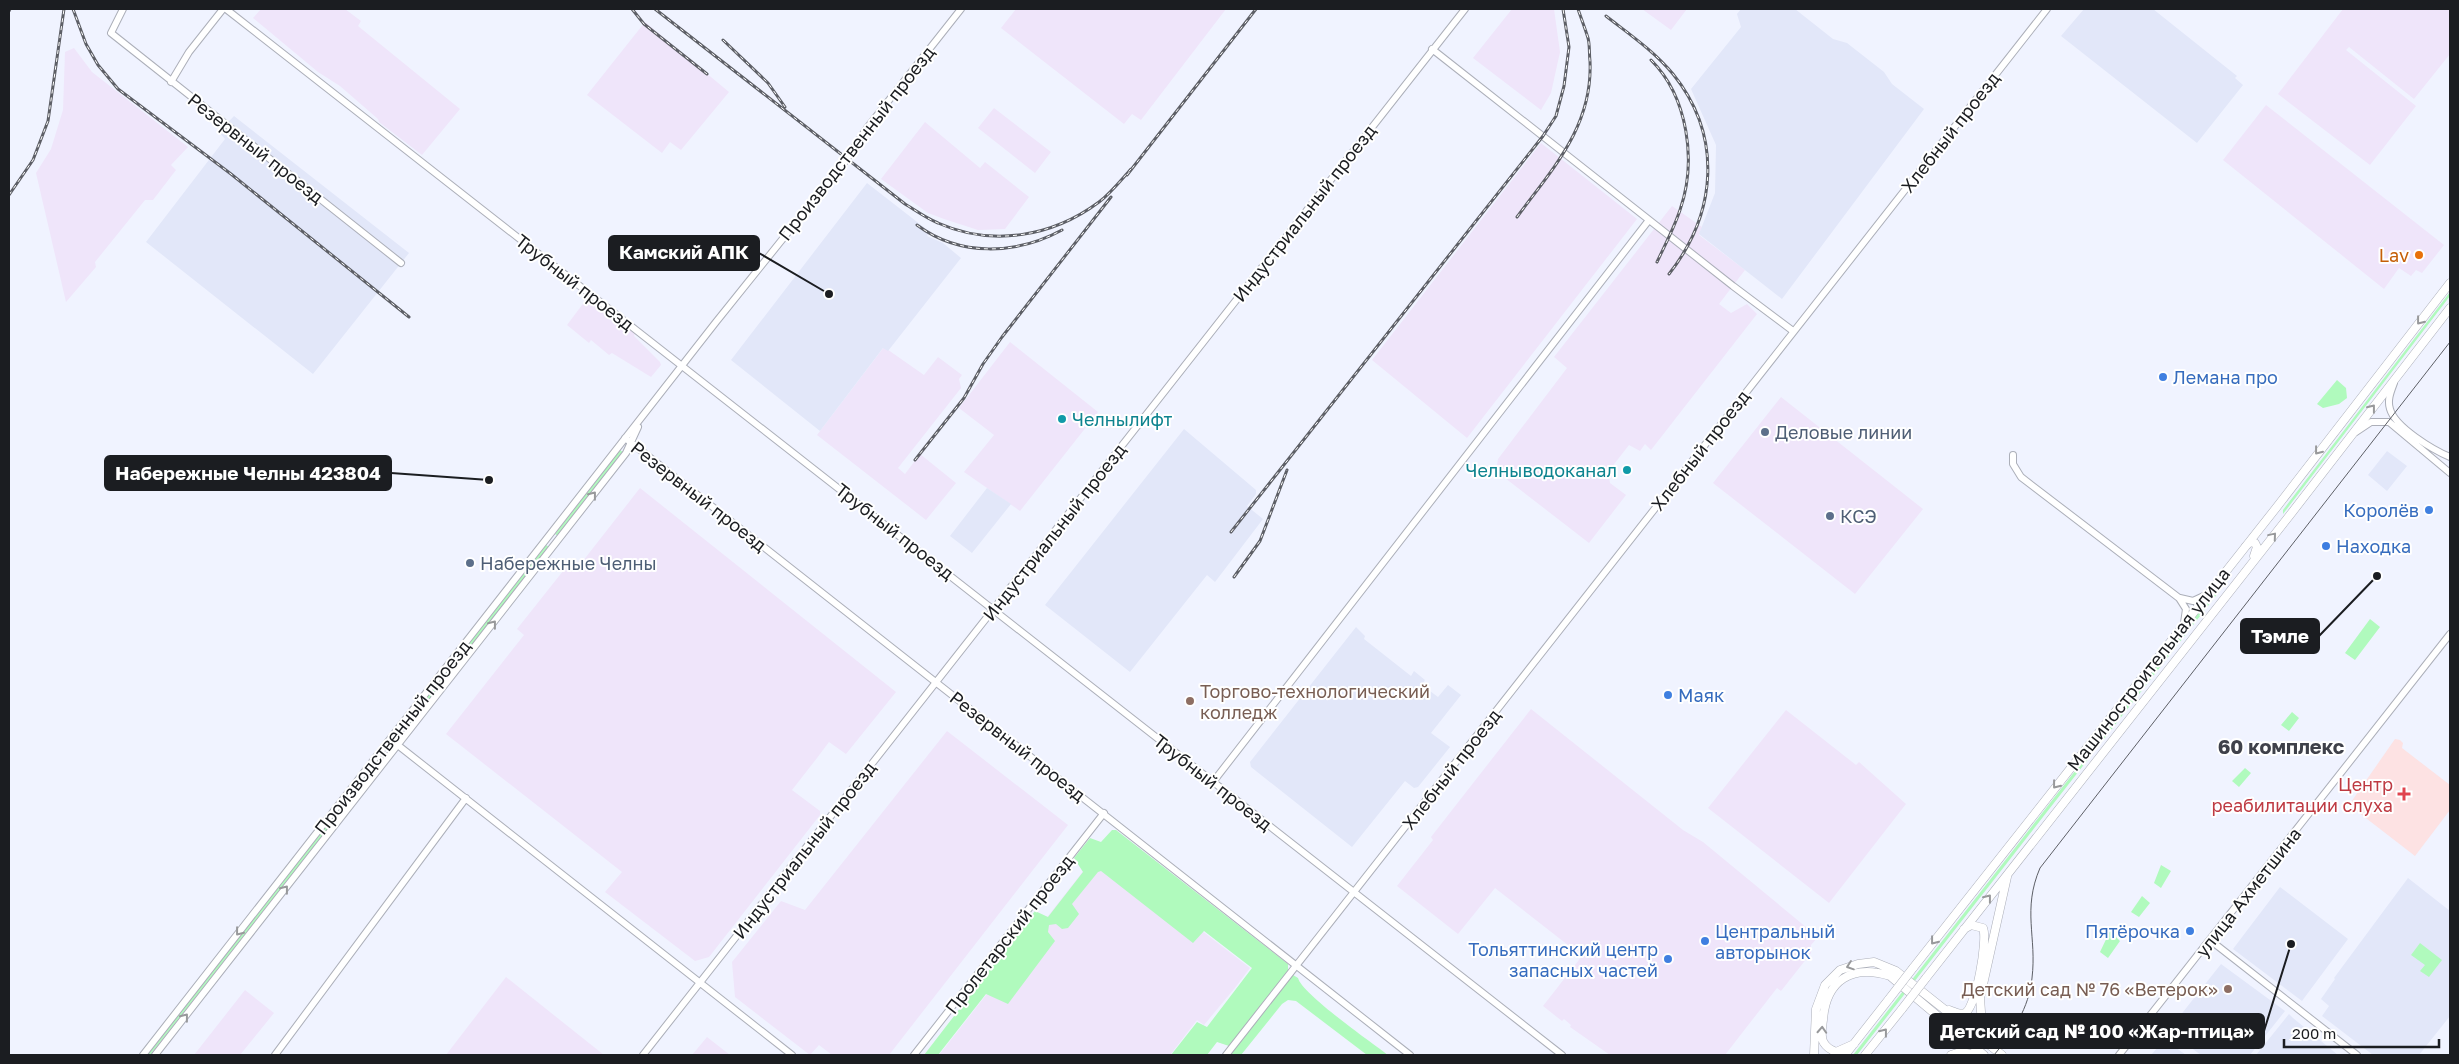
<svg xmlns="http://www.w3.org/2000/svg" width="2459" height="1064" viewBox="0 0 2459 1064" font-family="'Golos Text',sans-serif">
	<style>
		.commercial { fill: #efe5fa }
		.built { fill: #e2e7f9 }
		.medical { fill: #fde2e3 }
		.green { fill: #b0fabd }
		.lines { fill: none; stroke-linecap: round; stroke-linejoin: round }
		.minor-casing { stroke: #acafb9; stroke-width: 8 }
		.major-casing { stroke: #acafb9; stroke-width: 9 }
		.minor { stroke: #fff; stroke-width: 6 }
		.major { stroke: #fff; stroke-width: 8 }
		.tram { stroke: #5d5f66; stroke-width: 1 }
		.rail-casing { stroke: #5d5f66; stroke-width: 3 }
		.rail { stroke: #fff; stroke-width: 1; stroke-dasharray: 4; stroke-linecap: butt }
		.major-bridge-casing { stroke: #acafb9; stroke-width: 9; stroke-linecap: butt }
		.major-bridge { stroke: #fff; stroke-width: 8 }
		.oneway { stroke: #98999b }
		.food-dot { fill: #e8710a; stroke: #fff; stroke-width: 2 }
		.shop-dot { fill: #3f7fe0; stroke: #fff; stroke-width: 2 }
		.culture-dot { fill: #0f9aa8; stroke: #fff; stroke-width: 2 }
		.service-dot { fill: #5c6f8a; stroke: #fff; stroke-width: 2 }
		.education-dot { fill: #8d6e63; stroke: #fff; stroke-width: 2 }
		.health-dot { fill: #e0444e; stroke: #fff; stroke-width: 2 }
		.labels { text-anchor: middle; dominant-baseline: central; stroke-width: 4; stroke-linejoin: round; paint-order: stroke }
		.street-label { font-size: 18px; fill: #1b1d21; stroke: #fff }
		.food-label { font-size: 18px; fill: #c56008; stroke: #fff; text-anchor: end }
		.shop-label { font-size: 18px; fill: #366cbe; stroke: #fff; text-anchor: start }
		.culture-label { font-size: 18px; fill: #0d838f; stroke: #fff; text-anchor: start }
		.service-label { font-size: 18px; fill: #4e5e75; stroke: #fff; text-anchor: start }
		.education-label { font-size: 18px; fill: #785e54; stroke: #fff; text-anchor: start }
		.health-label { font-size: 18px; fill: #be3a42; stroke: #fff; text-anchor: end }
		.quarter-label { font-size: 20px; font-weight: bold; fill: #3f414a; stroke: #fff }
		.leader { fill: none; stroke: #1b1d21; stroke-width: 2 }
		.callout-dot { fill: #1b1d21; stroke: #fff; stroke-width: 2 }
		.callout { fill: #1b1d21; stroke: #1b1d21; stroke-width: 2 }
		.callout-label { font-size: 19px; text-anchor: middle; font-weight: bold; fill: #fff }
	</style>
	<rect width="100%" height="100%" fill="#f0f3ff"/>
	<path class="commercial" d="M261,9H345L361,21L358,26L460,109L422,155L379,122L378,119L340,86L318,72L253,18Z
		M1016,9H1226L1141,120L1132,114L1124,124L1001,28Z
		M1512,9H1554L1560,52L1551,93L1541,110L1473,58Z
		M1642,9H1687L1671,30Z
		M2343,9H2450V54L2414,99L2349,47L2346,50L2416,106L2370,165L2278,94Z
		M645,22L729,92L681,150L670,142L662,153L587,95Z
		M74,48L92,72L188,147L171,165L176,170L153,200H145L95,262L96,267L66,302L36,173L51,149L63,110L65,52Z
		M2266,105L2444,245L2422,273L2416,270L2411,276L2399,268L2384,289L2223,160Z
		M994,108L1051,152L1035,173L978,128Z
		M925,122L980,168L985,162L1029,197L1005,229L978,230L944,219L928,213L881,179Z
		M1541,143L1637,219L1467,438L1372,360Z
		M1672,206L1702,227L1699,235L1745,270L1719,304L1731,313L1747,304L1757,314L1651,450L1645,444L1640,451L1629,445L1608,472L1610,483L1626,495L1589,543L1496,471L1498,459L1567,368L1554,357Z
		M588,297L635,334L634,336L660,362L661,365L651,377L612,353L609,355L591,340L589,343L567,325Z
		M1010,342L1098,412L1020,511L964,472L994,435L959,408Z
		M884,347L924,375L938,357L962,375L959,379L961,388L898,468L905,474L920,454L956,483L926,520L817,435Z
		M1781,397L1923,509L1855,594L1713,483Z
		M640,488L896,692L846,754L829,742L817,758L792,790L820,811V815L709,957L695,961L605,892L622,872L446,734L524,635L517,629L571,561L579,566Z
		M1531,709L1683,830L1703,842L1818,937L1811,945V953L1785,986L1781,991L1777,988L1725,1055H1610L1570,1027L1571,1025L1564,1019L1562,1021L1543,1006L1582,956L1495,888L1458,934L1397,886L1433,840L1431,837Z
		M1786,710L1856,765L1859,762L1906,804L1829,903L1708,808Z
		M947,731L1068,825L889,1055H832L819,1045L810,1055L735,997L732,962L781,901L805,910Z
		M1099,851L1250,968L1234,989L1204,1025L1197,1020L1170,1055H939Z
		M506,977L604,1055H446Z
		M245,990L274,1013L240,1055H194Z
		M707,1037L730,1055H692Z"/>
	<path class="built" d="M1741,9H1795L1833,39L1847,43L1884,72L1892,84L1924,109L1782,299L1699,234L1715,193L1716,145L1691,89L1741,27L1737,14Z
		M2084,9H2153L2237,76L2235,78L2243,85L2197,143L2061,36Z
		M234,116L409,253L313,374L146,242L225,139L219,132Z
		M867,183L930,232L927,236L943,243L961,258L888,351L883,348L820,431L731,360Z
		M1184,429L1256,490V494L1247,506L1263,519L1215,582L1207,575L1130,672L1045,605Z
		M2387,451L2407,466L2387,491L2368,475Z
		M987,488L1011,504L972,553L950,536Z
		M1356,627L1365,636L1364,639L1411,676L1414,671L1425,680L1422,685L1438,697L1448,685L1461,695L1431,733L1450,747L1418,787L1414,788L1405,781L1352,847L1251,767L1250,762Z
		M2408,878L2450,911V1016L2419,1055H2373L2322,1016L2329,1006L2321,999L2335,979L2334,978Z
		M2280,887L2348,939L2302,1001L2233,949Z
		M2221,964L2285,1011L2250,1055H2201L2168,1031Z
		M2289,1014L2293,1018L2338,1055H2256Z
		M2165,1039L2168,1042L2186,1055H2151Z"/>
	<path class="medical" d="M2395,739L2400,740L2403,743L2402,748L2450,785V810L2415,856L2349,805Z"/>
	<path class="green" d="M2450,292V296L2283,514V510Z
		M2337,380L2346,388L2347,398L2339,404L2323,408L2317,404Z
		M620,450L623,452L558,536L555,534Z
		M546,545L549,547L411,724L408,721Z
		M2251,546L2230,573L2229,579L1857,1055H1853Z
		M2370,619L2380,627L2355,660L2345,653Z
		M2292,712L2299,718L2289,731L2281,725Z
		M377,761L380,763L150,1055H145Z
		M2245,768L2251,773L2239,787L2232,781Z
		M1112,830H1116L1288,964V971L1229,1046L1217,1042L1207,1055H1171L1197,1022L1207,1027L1252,968L1204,931L1193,943L1101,871L1098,872L1072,904L1079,914L1068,928L1062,929L1056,924L1049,925L1048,932L1055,941L1008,1004L986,994L938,1055H924L1035,911L1048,917L1083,872L1074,858L1090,838L1101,842Z
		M2161,865L2171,871L2161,888L2154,883Z
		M2142,896L2150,903L2139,917L2131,912Z
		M2110,931L2120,941L2108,958L2100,952Z
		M2420,943L2442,960L2429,977L2420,971L2425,965L2411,955Z
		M1293,975L1298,978C1302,994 1371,1042 1388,1055H1367L1296,1001L1288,1000L1282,1004L1241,1055H1228Z"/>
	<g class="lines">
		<g class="minor-casing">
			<path id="minor" d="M123,9L111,33L401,263
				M226,9L1562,1055
				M1432,49L1733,286L1793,331
				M171,82L189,52L223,9
				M2394,383C2391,391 2387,400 2390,409C2395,427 2433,450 2450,457
				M2356,432L2371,422H2389L2450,473
				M625,438L1410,1055
				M2013,455V464L2021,477L2179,598L2186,609L2184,623
				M2180,598L2193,601L2206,595
				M390,739L792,1055
				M1213,782L1649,220
				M2210,940L2357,1055
				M143,1055L716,322L846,160L867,128L961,9
				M155,1055L626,453L638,427
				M275,1055L466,798
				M643,1055L1465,9
				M914,1055L1104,813
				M1226,1055L2047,9
				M2119,1055L2450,634"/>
		</g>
		<g class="major-casing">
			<path id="major" d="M2245,547L2250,542L2255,543L2257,547L2254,556
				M1913,968L2276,508L2450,283
				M1926,978L2290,515L2450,308
				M1949,1010C1954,1012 1960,1015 1965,1013C1976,1008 1988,939 1983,928L1971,925L1964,929
				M1854,1044L1836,1052C1831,1050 1827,1048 1824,1043C1820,1037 1822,1028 1823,1020C1826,980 1852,964 1890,976L1984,1055
				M1995,1046L1982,1025L1980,998L2007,877
				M1814,1055L1816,1009L1825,985L1840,970L1858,964L1874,962L1896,971L2002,1055
				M1845,1055L1889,999
				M1865,1055L1902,1009
				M1951,1055L1960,1052L1979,1055"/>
		</g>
		<use href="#minor" class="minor"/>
		<use href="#major" class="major"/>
		<path class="tram" d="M1994,1055C2013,1032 2029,1008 2032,978C2037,937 2022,910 2040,868L2450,342"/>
		<g class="rail-casing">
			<path id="rail" d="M73,9L86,44L98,65L118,89L231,174L409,317
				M632,9L644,24L707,74
				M655,9L905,204C915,210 926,218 938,223C992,247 1052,237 1099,202C1111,193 1121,180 1131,169
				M9,11L10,9
				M1606,16C1629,34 1654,51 1673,74C1723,136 1717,213 1669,274
				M723,40L768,83L785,107
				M1651,60C1688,97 1697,161 1680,210C1674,228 1665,245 1657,262
				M1127,175L1256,9
				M9,195L33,160L48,121L64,9
				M1517,217C1553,168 1593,126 1590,61C1589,54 1590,45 1588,38C1585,28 1581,18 1578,9
				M917,225C960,257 1016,255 1062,230
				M915,460L964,398L983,364L1002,337L1111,197
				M1231,532L1543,136L1556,116L1564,86L1569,47L1563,9
				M1234,577L1260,541L1287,470"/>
		</g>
		<use href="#rail" class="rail"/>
		<g class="major-bridge-casing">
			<path id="major-bridge" d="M1889,999L1913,968
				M1902,1009L1926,978"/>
		</g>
		<use href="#major-bridge" class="major-bridge"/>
	</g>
	<defs><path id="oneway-chevron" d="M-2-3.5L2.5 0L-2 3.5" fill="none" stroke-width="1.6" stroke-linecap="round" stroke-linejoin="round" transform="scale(1.25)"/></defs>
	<g class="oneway">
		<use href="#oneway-chevron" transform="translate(2420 321) rotate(128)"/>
		<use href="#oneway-chevron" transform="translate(2372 408) rotate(-52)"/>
		<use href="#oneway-chevron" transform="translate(2318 451) rotate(128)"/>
		<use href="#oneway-chevron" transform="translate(593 495) rotate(-52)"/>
		<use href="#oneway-chevron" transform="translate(2273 536) rotate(-50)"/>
		<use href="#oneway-chevron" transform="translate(493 624) rotate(-52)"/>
		<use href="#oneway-chevron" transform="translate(2056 785) rotate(128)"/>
		<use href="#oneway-chevron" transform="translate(285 889) rotate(-52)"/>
		<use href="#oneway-chevron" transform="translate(1988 898) rotate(-52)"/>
		<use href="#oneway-chevron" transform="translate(239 932) rotate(128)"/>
		<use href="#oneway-chevron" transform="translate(1934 941) rotate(128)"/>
		<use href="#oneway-chevron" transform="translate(1850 966) rotate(161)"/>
		<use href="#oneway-chevron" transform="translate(185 1017) rotate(-52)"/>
		<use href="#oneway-chevron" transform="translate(1822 1030) rotate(-87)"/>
		<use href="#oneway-chevron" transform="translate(1884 1032) rotate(-52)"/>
	</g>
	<circle class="food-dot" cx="2419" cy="255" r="5"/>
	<g class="shop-dot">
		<circle cx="2163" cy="377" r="5"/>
		<circle cx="2429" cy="510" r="5"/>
		<circle cx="2326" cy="546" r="5"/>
		<circle cx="1668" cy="695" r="5"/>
		<circle cx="2190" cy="931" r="5"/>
		<circle cx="1705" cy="941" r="5"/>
		<circle cx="1668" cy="959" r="5"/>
	</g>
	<g class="culture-dot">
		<circle cx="1062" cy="419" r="5"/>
		<circle cx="1627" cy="470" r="5"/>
	</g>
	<g class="service-dot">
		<circle cx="1765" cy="432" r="5"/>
		<circle cx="1830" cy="516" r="5"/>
		<circle cx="470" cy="563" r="5"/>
	</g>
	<g class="education-dot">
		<circle cx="1190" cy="701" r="5"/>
		<circle cx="2228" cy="989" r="5"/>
	</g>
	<path class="health-dot" d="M2401.5 786.5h5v5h5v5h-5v5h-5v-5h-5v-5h5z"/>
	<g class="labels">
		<g class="street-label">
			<text transform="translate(1950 132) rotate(-52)">Хлебный проезд</text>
			<text transform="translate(856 143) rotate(-52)">Производственный проезд</text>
			<text transform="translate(256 148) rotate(38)">Резервный проезд</text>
			<text transform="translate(1304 213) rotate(-52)">Индустриальный проезд</text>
			<text transform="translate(575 282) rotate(38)">Трубный проезд</text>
			<text transform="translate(1700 450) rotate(-52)">Хлебный проезд</text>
			<text transform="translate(699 496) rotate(38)">Резервный проезд</text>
			<text transform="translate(895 531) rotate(38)">Трубный проезд</text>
			<text transform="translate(1054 532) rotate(-52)">Индустриальный проезд</text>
			<text transform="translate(2148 669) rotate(-52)">Машиностроительная улица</text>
			<text transform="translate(392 737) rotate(-52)">Производственный проезд</text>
			<text transform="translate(1018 746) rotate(38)">Резервный проезд</text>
			<text transform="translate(1451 769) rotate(-52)">Хлебный проезд</text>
			<text transform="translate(1213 782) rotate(38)">Трубный проезд</text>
			<text transform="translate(804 850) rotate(-52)">Индустриальный проезд</text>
			<text transform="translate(2248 892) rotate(-52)">улица Ахметшина</text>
			<text transform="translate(1009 934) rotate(-52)">Пролетарский проезд</text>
		</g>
		<g class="food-label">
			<text x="2409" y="255">Lav</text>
		</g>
		<g class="shop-label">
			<text x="2173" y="377">Лемана про</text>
			<text x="2419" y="510" text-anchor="end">Королёв</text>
			<text x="2336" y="546">Находка</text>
			<text x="1678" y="695">Маяк</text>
			<text x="1715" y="931">Центральный<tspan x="1715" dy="21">авторынок</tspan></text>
			<text x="2180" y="931" text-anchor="end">Пятёрочка</text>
			<text x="1658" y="949" text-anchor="end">Тольяттинский центр<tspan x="1658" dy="21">запасных частей</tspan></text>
		</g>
		<g class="culture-label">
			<text x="1072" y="419">Челнылифт</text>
			<text x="1617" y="470" text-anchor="end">Челныводоканал</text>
		</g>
		<g class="service-label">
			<text x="1775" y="432">Деловые линии</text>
			<text x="1840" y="516">КСЭ</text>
			<text x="480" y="563">Набережные Челны</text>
		</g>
		<g class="education-label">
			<text x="1200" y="691">Торгово-технологический<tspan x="1200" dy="21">колледж</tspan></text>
			<text x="2218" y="989" text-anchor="end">Детский сад № 76 «Ветерок»</text>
		</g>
		<g class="health-label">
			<text x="2393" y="784">Центр<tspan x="2393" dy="21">реабилитации слуха</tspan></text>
		</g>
		<g class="quarter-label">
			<text x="2281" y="746">60 комплекс</text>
		</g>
	</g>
	<path class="leader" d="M829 294L759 253M489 480L391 473M2377 576L2319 636M2291 944L2264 1031"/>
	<g class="callout-dot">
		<circle cx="829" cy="294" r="5"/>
		<circle cx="489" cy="480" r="5"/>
		<circle cx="2377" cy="576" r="5"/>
		<circle cx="2291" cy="944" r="5"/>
	</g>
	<g class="callout">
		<rect x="609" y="236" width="150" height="34" rx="5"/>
		<rect x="105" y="456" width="286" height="34" rx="5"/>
		<rect x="2241" y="619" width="78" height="34" rx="5"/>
		<rect x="1930" y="1014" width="334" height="34" rx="5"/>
	</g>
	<g class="callout-label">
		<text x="684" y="259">Камский АПК</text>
		<text x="248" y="480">Набережные Челны 423804</text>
		<text x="2280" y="643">Тэмле</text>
		<text x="2097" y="1038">Детский сад № 100 «Жар-птица»</text>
	</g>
	<rect width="2459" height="1064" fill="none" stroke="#1b1d21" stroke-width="20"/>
	<path d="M2284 1039v8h155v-8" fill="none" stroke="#1b1d21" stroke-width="2.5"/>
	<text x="2292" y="1039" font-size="15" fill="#1b1d21" stroke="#ffffff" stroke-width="4" paint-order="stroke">200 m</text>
</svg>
